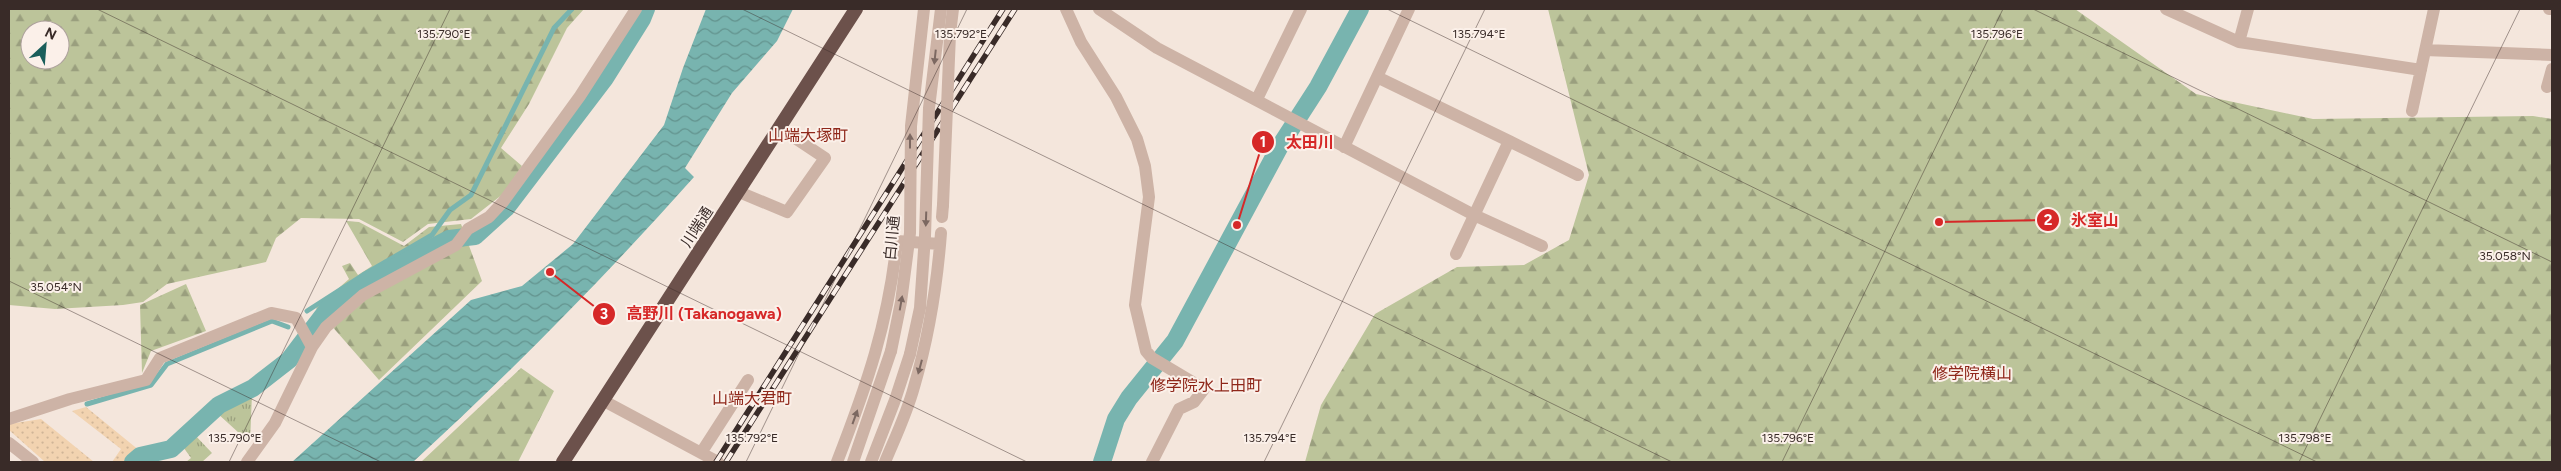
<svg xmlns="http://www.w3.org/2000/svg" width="2561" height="471" viewBox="0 0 2561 471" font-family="Figtree,'Noto Sans JP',sans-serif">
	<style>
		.grass { fill: url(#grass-tufts) }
		.forest { fill: url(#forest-firs); fill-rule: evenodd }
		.sand { fill: url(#sand-dots) }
		.water { fill: url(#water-waves) }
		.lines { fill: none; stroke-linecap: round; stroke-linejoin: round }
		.stream { stroke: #78b4af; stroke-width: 5 }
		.canal { stroke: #78b4af; stroke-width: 18 }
		.minor { stroke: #cdb3a6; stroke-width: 12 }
		.tertiary { stroke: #cdb3a6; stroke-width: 12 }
		.trunk { stroke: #6c514b; stroke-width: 14 }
		.rail-casing { stroke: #392b28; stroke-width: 5.5 }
		.rail { stroke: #fbf0e9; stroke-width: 4; stroke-dasharray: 11; stroke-linecap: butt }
		.minor-bridge { stroke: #cdb3a6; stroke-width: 12 }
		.tertiary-bridge { stroke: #cdb3a6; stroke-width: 12 }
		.oneway { fill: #7c6861 }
		.ticks { fill: none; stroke: #392b28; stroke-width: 1; stroke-opacity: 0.45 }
		.labels { text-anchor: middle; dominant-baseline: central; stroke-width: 4; stroke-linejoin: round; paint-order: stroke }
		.street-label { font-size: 15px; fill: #392b28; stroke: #fbf0e9 }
		.neighbourhood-label { font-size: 16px; fill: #8f271a; stroke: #fbf0e9 }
		.ticks-label { font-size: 12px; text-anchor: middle; fill: #392b28; stroke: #fbf0e9; stroke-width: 4; stroke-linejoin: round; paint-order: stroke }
		.leader { fill: none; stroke: #d62828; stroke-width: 2 }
		.callout-dot { fill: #d62828; stroke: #fbf0e9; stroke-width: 2 }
		.mark-label { font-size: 15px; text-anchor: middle; font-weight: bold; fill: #fff }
		.callout-label { font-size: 16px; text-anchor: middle; font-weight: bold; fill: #d62828; stroke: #fbf0e9; stroke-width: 4; stroke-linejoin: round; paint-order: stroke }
	</style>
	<defs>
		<pattern id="grass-tufts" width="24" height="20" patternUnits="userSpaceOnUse" patternTransform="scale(1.25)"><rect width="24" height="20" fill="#bcc49a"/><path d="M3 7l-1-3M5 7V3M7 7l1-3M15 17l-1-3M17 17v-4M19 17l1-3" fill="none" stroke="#9a9f7e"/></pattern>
		<pattern id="forest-firs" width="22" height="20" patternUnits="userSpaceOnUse" patternTransform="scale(1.25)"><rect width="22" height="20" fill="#bcc49a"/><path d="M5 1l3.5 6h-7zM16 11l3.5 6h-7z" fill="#9a9f7e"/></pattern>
		<pattern id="sand-dots" width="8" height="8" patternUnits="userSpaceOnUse" patternTransform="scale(1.25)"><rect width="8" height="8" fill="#f2d3b0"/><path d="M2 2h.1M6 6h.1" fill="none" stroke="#d0b597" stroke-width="1.8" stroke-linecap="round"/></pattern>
		<pattern id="water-waves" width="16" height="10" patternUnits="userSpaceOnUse" patternTransform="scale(1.25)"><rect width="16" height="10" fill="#78b4af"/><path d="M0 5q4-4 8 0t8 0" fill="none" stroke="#63938e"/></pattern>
	</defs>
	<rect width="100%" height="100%" fill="#f4e6dc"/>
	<path class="grass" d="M252,394L250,443L217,413Z
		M193,433L212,453L202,462H186L191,458L181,444Z"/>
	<path class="forest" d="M9,9H584L567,28L529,104L501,148L522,166L503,194L471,219L428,224L403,242L359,219L301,218L276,238L266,262L167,284L143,302L123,305L55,309L9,305ZM30,30H60V60H30Z
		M1548,9H2075L2196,94L2313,119L2533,116L2552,119V462H1305L1321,405L1375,314L1457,267L1524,265L1569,240L1589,175Z
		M346,221L359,222L404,246L429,227L461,224L482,281L379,380L316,308L349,279L342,266L350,263L358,275L372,266Z
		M186,284L206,331L151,351L142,373L140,305Z
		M521,368L554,391L518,462H421Z"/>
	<path class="sand" d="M86,407L140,451L125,462H112L121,449L72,411Z
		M41,419L94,462H45L9,430V424Z"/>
	<path class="water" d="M706,9H793L777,41L732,93L685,168L694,177C605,277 511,372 413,462H292L471,300L522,286L573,244L664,125L683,68Z"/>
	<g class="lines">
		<path class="stream" d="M307,311L363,275L432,235L450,210L471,195L554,28L572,9
			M87,404L151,385L167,364L272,321L288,327"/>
		<path class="canal" d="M133,462L140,456L171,449L219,405L253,388L289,360L331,305L374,278L449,239L475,236L506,208L605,78L642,19L646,9
			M1102,462L1116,419L1129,398L1175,341L1280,146L1318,87L1360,9"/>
		<path class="minor" d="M1066,9L1081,42L1116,97L1137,139L1145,166L1149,197L1135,305L1146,351L1152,358L1204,389L1194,402L1179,409L1152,462
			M1099,9L1157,48L1474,215L1542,246
			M2166,9L2239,42L2421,70
			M2549,9H2552
			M950,34L953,9
			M2239,42L2248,9
			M2425,50L2552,55
			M1377,77L1409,9
			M2547,87L2552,69
			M1257,99L1301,9
			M2412,111L2434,9
			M1509,141L1578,175
			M1344,147L1377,77L1509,141L1456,254
			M739,192L787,212L825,158L780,128
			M942,217L943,205
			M604,401L718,462
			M9,419L70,399L146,380L160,358L271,313L296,318L312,347
			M9,443L33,462
			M701,453L748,380
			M247,462L275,423L312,347L326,327L363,295L456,245L468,229L489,217L503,202L580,96L636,9
			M837,462C867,385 888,324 897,241L940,244
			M885,462C895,438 907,413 914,387C929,336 937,286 941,233"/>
		<path class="tertiary" d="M853,462L891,351
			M871,462L895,400L910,354"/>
		<path class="trunk" d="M563,462L856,9"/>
		<g class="rail-casing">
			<path id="rail" d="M716,462L1003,9
				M726,462L1015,9"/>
		</g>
		<use href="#rail" class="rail"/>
		<path class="minor-bridge" d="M943,205L950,34"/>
		<path class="tertiary-bridge" d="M891,351L901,302L910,233L911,126L924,9
			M910,354L920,308L925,236L929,108L941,9"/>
	</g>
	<defs><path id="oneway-solid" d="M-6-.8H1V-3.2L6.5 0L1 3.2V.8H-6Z" transform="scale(1.25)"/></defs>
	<g class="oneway">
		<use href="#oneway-solid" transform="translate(935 57) rotate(96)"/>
		<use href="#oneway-solid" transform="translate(910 141) rotate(-90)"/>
		<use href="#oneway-solid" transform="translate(926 219) rotate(92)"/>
		<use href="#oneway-solid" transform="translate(901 303) rotate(-80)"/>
		<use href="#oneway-solid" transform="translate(920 367) rotate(105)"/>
		<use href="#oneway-solid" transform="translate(855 417) rotate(-70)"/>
	</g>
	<path class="ticks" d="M97,9L1027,462M742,9L1672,462M1387,9L2317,462M2033,9L2552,262M9,281L381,462M229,462L450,9M746,462L967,9M1264,462L1485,9M1782,462L2003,9M2299,462L2520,9"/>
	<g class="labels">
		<g class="street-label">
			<text transform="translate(697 227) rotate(-57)">川端通</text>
			<text transform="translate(892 238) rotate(-85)">白川通</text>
		</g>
		<g class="neighbourhood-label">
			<text x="808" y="135">山端大塚町</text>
			<text x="1972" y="373">修学院横山</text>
			<text x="1206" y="385">修学院水上田町</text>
			<text x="752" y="398">山端大君町</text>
		</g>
	</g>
	<g class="ticks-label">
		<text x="444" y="38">135.790°E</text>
		<text x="961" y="38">135.792°E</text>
		<text x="1479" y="38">135.794°E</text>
		<text x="1997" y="38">135.796°E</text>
		<text x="2505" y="260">35.058°N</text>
		<text x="56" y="291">35.054°N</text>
		<text x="235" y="442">135.790°E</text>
		<text x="752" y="442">135.792°E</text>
		<text x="1270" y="442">135.794°E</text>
		<text x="1788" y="442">135.796°E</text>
		<text x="2305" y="442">135.798°E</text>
	</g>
	<path class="leader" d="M1237 225L1263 142M1939 222L2048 220M550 272L604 314"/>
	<g class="callout-dot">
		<circle cx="1237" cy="225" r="5"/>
		<circle cx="1939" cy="222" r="5"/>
		<circle cx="550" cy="272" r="5"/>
		<circle cx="1263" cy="142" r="12"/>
		<circle cx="2048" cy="220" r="12"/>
		<circle cx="604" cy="314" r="12"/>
	</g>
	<g class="mark-label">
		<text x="1263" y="147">1</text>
		<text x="2048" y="225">2</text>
		<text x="604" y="319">3</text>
	</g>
	<g class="callout-label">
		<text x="1310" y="148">太田川</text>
		<text x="2095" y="226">氷室山</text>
		<text x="704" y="319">高野川 (Takanogawa)</text>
	</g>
	<rect width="2561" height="471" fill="none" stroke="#392b28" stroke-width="20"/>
	<g transform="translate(45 45) rotate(26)"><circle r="24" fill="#fbf0e9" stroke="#ada19c"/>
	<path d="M0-4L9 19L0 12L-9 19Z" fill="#1a5e5a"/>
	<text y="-8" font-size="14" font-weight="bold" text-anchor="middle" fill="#392b28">N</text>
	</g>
</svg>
